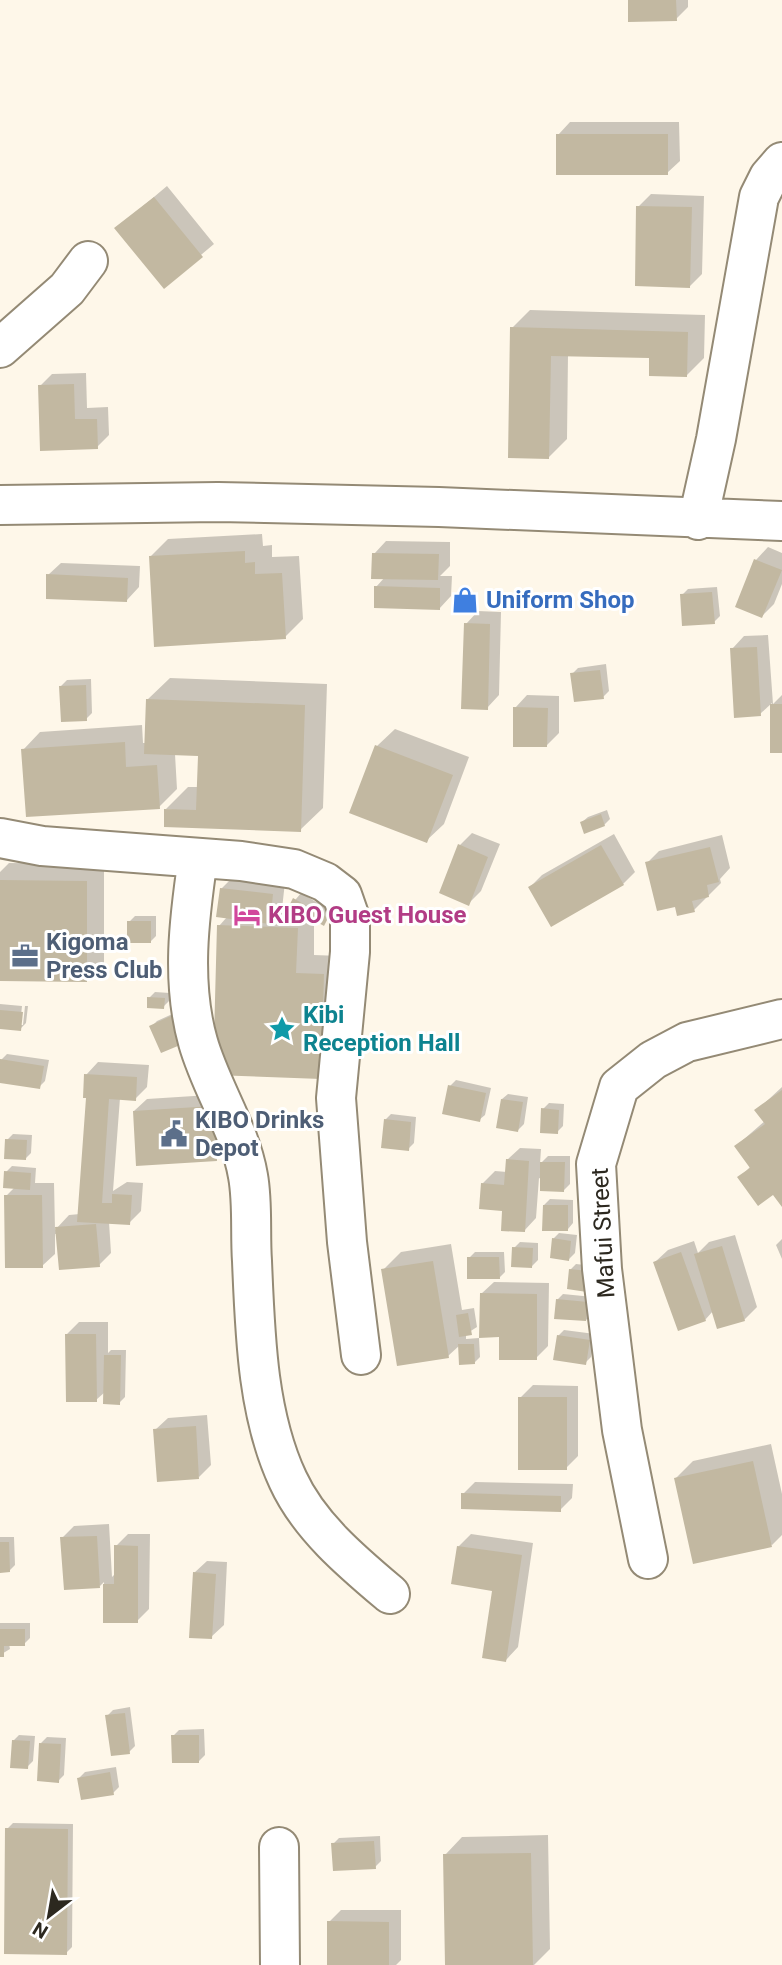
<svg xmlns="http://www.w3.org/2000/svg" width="782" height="1965" viewBox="0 0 782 1965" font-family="Roboto,sans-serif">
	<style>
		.shadow { fill: #0003 }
		.building { fill: #c2b8a1 }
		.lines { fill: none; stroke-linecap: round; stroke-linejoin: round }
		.minor-casing { stroke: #948a75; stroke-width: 42 }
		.minor { stroke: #fff; stroke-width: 38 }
		.labels { text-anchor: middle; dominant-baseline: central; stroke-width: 6; stroke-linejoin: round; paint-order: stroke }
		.shop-label { font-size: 24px; font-weight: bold; fill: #366cbe; stroke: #fff; text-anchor: start }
		.hotel-label { font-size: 24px; font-weight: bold; fill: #b23c85; stroke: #fff; text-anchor: start }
		.service-label { font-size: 24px; font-weight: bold; fill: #4e5e75; stroke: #fff; text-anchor: start }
		.culture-label { font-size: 24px; font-weight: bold; fill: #0d838f; stroke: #fff; text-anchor: start }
		.street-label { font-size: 24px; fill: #2c281f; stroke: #fff }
	</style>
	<rect width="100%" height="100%" fill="#fef7e9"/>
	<path class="shadow" d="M629,0H688V7L676,19Z
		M570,122H679L680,161L667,173L558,135Z
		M167,186L214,244L164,286L117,228Z
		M651,194L704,196L702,274L690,286L638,207Z
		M530,310L705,315L704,358L686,376L651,357L568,355L567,439L549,457L512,328Z
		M86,373L87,408L108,407L109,435L97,447L40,386L52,374Z
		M262,534L263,546L272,545V557L299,556L303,619L285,637L150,557L168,539Z
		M386,541L450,542V566L440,576H452L451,596L439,609L376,587L385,577L374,554Z
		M768,547L782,553V584L774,604L762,616L737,606L756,560Z
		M61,563L140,566L139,587L127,600L48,575Z
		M717,587L720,616L714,622L682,595L688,589Z
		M478,611L501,612L499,695L487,708L466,624Z
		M768,635L773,704L782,695V751H772V703L760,714L732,649L744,636Z
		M606,664L609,691L603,697L572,674L578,668Z
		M170,678L327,684L323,808L300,830L166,809L188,787H198L199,755L175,754L177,789L159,807L23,750L40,732L142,725L143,743H146L147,700Z
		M91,679L92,713L86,719L61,686L67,680Z
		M527,695L559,696V733L547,745L515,708Z
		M395,729L469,757L444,824L426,841L377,746Z
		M607,810L610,819L604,825L582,822L588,817Z
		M472,833L500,844L481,891L468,904L460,845Z
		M614,834L635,872L623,884L530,887L542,875Z
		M722,835L730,868L720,879L721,883L694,910L676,905L647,863L659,851Z
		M9,863L104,864V963L86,980H0V872Z
		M234,876L285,882L282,909L299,910L291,905L301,893L333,912L323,924L314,919V955L341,956L321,1077L219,926L227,917L221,889Z
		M135,916H156V936L150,942L129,922Z
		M155,992L170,993L169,1001L163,1007L149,998Z
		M0,1004L22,1006L20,1025H23L25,1006H28L26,1023L20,1029L0,1027Z
		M179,1011L190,1035L151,1027L157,1021Z
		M7,1054L49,1060L45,1081L39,1087L0,1081L1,1060Z
		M98,1062L149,1065L147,1087L135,1099L120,1098L113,1191L127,1182L143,1183L141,1211L129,1223L109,1222L111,1253L99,1265L57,1234H55V1254L42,1266L6,1196L15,1187L6,1172L12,1166L36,1168L35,1183H54L55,1230L69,1215L80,1214L88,1096L86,1075Z
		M456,1080L491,1088L485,1115L479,1120L450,1086Z
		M782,1087V1202L774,1192L739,1178L751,1166L736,1146L765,1121L757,1110Z
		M225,1094L229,1147L216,1159L134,1111L147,1099Z
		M508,1094L528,1097L524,1124L518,1130L502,1099Z
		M549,1103L564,1104L563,1126L557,1132L543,1109Z
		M391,1114L416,1117L414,1143L408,1149L385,1120Z
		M13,1134L32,1135L31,1153L25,1159L7,1140Z
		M520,1148L541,1149L540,1164L548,1156H570V1184L564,1190L539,1178L536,1218L524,1231L482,1184L495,1171L507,1172V1160Z
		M550,1199L573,1200V1223L568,1229L544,1205Z
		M559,1233L577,1235L575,1253L569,1259L553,1239Z
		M735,1235L757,1307L744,1320L713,1311L705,1320L655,1262L668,1250L694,1241L698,1253L709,1242Z
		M782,1239V1259L776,1245Z
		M520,1242L538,1243V1260L532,1266L514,1248Z
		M451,1244L462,1310L474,1308L477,1327L466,1334V1339L479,1338L480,1357L474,1363L460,1345L448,1356L383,1270L401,1252Z
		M475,1252H504L505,1272L499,1278L469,1258Z
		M576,1264L594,1266L586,1290L570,1270Z
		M494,1282L549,1283L548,1346L536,1358L501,1336L481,1294Z
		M563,1294L593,1297L592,1314L586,1320L557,1300Z
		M79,1322H108V1353L111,1350H126L125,1397L119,1403L105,1392L96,1400L67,1334Z
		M564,1330L595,1334L591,1357L585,1363L558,1336Z
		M533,1385L578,1386V1456L566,1468L520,1398Z
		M207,1415L211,1465L199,1477L155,1430L168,1418Z
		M771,1444L782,1494V1535L772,1545L675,1479L693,1461Z
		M475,1482L573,1484L572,1498L560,1510L463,1494Z
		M109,1524L112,1577L116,1573V1546L128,1534H150L149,1609L137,1621H105L104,1582L100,1586L62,1538L74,1526Z
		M471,1534L533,1543L518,1647L506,1660L494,1589L458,1547Z
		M0,1537H14L15,1565L9,1571H0Z
		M207,1561L227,1562L224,1625L211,1637L194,1573Z
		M0,1623H30V1638L24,1644H9L10,1649L0,1655Z
		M130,1707L135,1746L129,1752L107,1716L113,1710Z
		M204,1729L205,1755L199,1761L173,1736L179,1730Z
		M19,1735L35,1736L33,1761L27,1767L13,1741Z
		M47,1737L66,1738L64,1775L58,1781L41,1743Z
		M116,1767L119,1787L113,1793L79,1778L85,1772Z
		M13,1823L73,1824L72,1947L66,1953L7,1829Z
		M548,1835L550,1949L534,1965H447L445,1855L462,1837Z
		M380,1836L381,1861L375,1867L333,1844L339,1838Z
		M341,1910H401V1960L396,1965H329V1922Z"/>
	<path class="building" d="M628,0H676L677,21L628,22Z
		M556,134H668V175H556Z
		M154,197L203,257L164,289L114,228Z
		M636,206L692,207L690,288L635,286Z
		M510,327L688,332L687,377L649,376V358L551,356L549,459L508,458Z
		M74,384L75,419H97L98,449L40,451L38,385Z
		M245,551V563L255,562V574L282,573L286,639L154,647L149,556Z
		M372,553L439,554L438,580L371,579Z
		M754,559L782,570L762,618L735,607Z
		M46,574L128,578L127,602L46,599Z
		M374,586L440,588V610L374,608Z
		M712,592L715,624L682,626L680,594Z
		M464,623L490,624L488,710L461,709Z
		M757,647L761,716L734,718L730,648Z
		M600,670L604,699L574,702L570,673Z
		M86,685L87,721L61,722L59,686Z
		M146,699L305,705L301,832L164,827V809L196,810L198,756L144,754Z
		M770,704H782V753H770Z
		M513,707L548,708L547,747H513Z
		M125,742L126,767L157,765L160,809L26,817L21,749Z
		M375,745L453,775L427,843L349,813Z
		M601,814L605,826L584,834L580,822Z
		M458,844L488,857L469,906L439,893Z
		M601,845L624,885L551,927L528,887Z
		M710,847L719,882L707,885L709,897L692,901L695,912L677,916L675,907L657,911L645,862Z
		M0,880L87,881V982L0,981Z
		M220,888L273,894L270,924L216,917Z
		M293,898L328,918L324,926L289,906Z
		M127,921H151V943H127Z
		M217,925L298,928L296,973L324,974L321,1079L213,1075Z
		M147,997L165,998L164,1009L147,1008Z
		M0,1010L23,1012L21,1031L0,1029Z
		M173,1015L185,1043L161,1053L149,1026Z
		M0,1059L44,1066L40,1089L0,1083Z
		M84,1074L137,1077L136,1101L109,1099L102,1203H112V1194L132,1195L130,1225L77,1222L86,1098H83Z
		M448,1085L486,1093L480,1122L442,1114Z
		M782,1090V1207L773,1195L758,1206L737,1177L750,1168L734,1146L765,1124L754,1110Z
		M501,1099L523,1102L518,1132L496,1128Z
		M213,1106L217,1161L136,1166L133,1111Z
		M541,1108L559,1110L558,1134L540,1133Z
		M384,1119L411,1122L409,1151L381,1148Z
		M5,1139L27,1140L26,1160L4,1159Z
		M506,1159L529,1161L525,1232L501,1231L502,1211L479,1209L481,1183L504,1185Z
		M540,1162H565L564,1192L540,1191Z
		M4,1171L31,1173L30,1190L3,1188Z
		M4,1195H42L43,1268H5Z
		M543,1205H568V1231H542Z
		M96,1224L100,1267L59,1270L55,1227Z
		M552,1238L571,1241L569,1261L550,1258Z
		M722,1246L745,1321L717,1329L694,1254Z
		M512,1247L533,1248L532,1268L511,1267Z
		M681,1252L706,1321L678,1331L653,1262Z
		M467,1257H499L500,1279H467Z
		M433,1261L449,1358L397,1366L381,1269Z
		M569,1269L589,1271L587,1292L567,1289Z
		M480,1293L537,1294V1360H499V1337L479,1338Z
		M556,1299L588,1302L586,1321L554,1319Z
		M468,1313L472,1335L459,1337L456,1315Z
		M65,1334H96L97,1402H66Z
		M557,1335L590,1340L586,1365L553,1360Z
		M458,1344H474L475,1364L459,1365Z
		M104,1355H121L120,1405L103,1404Z
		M518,1397H567V1470H518Z
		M196,1426L199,1479L157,1482L153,1429Z
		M753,1461L772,1547L693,1564L674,1478Z
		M461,1493L561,1496V1512L461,1509Z
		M97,1536L100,1588L64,1590L60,1537Z
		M0,1542H9L10,1572L0,1573Z
		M114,1545L138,1546V1623H103V1584H114Z
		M457,1546L522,1555L506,1662L482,1658L492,1591L451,1584Z
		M193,1572L216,1574L212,1639L189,1638Z
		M0,1629H25V1646H4V1657H0Z
		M125,1713L130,1754L111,1756L105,1715Z
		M171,1735H199V1763H172Z
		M12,1740L30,1741L28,1769L10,1768Z
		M39,1743L61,1744L59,1783L37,1781Z
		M110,1772L114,1795L81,1800L77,1778Z
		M5,1828L68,1829L67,1955L4,1954Z
		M374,1841L376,1869L333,1871L331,1843Z
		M531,1853L533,1965H445L443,1854Z
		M327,1921L389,1922V1965H327Z"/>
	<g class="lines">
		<g class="minor-casing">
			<path id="minor" d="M0,348L67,289L88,261
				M0,505L218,502L439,507L782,521
				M698,520L716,439L759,197L769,177L782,162
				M0,838L42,846L241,861L294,869L325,882L342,895L350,918V952L336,1098L347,1242L361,1355
				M198,858C189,919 181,982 198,1042C211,1088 240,1129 248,1176C253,1203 250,1234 252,1261C255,1333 257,1414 288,1480C309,1526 352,1562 390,1594
				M648,1559L622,1430L602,1269L596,1164L619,1087L653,1060L687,1042L782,1019
				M279,1847L280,1965"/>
		</g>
		<use href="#minor" class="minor"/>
	</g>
	<defs>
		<g id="shop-bare" transform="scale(2.1)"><path d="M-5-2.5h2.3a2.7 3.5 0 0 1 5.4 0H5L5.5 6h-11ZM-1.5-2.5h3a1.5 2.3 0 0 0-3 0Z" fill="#3f7fe0" stroke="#fff" stroke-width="2.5" paint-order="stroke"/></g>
		<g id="hotel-bare" transform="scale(2.1)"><path d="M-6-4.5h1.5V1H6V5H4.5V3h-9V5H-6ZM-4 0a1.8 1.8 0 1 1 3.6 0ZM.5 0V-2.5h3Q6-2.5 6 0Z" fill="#d1479c" stroke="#fff" stroke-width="2.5" paint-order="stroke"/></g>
		<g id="office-bare" transform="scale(2.1)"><path d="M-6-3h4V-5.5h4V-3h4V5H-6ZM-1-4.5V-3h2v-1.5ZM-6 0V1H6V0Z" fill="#5c6f8a" stroke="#fff" stroke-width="2.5" paint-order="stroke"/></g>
		<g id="sight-bare" transform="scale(2.1)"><path d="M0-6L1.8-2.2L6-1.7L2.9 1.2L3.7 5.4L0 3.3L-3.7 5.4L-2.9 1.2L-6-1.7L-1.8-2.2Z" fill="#0f9aa8" stroke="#fff" stroke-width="2.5" paint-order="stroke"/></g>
		<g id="civic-bare" transform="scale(2.1)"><path d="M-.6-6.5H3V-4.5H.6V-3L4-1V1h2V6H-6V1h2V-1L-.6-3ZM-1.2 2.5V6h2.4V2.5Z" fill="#5c6f8a" stroke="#fff" stroke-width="2.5" paint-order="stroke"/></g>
	</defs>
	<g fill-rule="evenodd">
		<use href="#shop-bare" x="465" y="600"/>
		<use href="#hotel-bare" x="247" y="915"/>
		<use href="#office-bare" x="25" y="956"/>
		<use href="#sight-bare" x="282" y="1029"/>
		<use href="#civic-bare" x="174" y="1134"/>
	</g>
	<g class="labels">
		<g class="shop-label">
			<text x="486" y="600">Uniform Shop</text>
		</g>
		<g class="hotel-label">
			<text x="268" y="915">KIBO Guest House</text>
		</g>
		<g class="service-label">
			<text x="46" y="942">Kigoma<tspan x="46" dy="28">Press Club</tspan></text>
			<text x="195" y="1120">KIBO Drinks<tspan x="195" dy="28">Depot</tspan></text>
		</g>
		<g class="culture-label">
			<text x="303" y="1015">Kibi<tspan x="303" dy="28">Reception Hall</tspan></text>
		</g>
		<g class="street-label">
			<text transform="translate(603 1233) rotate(-93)">Mafui Street</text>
		</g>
	</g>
	<g transform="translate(49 1916) rotate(211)" stroke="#ffffff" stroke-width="5" paint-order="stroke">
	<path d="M0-5L12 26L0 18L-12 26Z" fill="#2c281f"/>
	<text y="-10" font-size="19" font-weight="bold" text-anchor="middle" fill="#2c281f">N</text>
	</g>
</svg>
